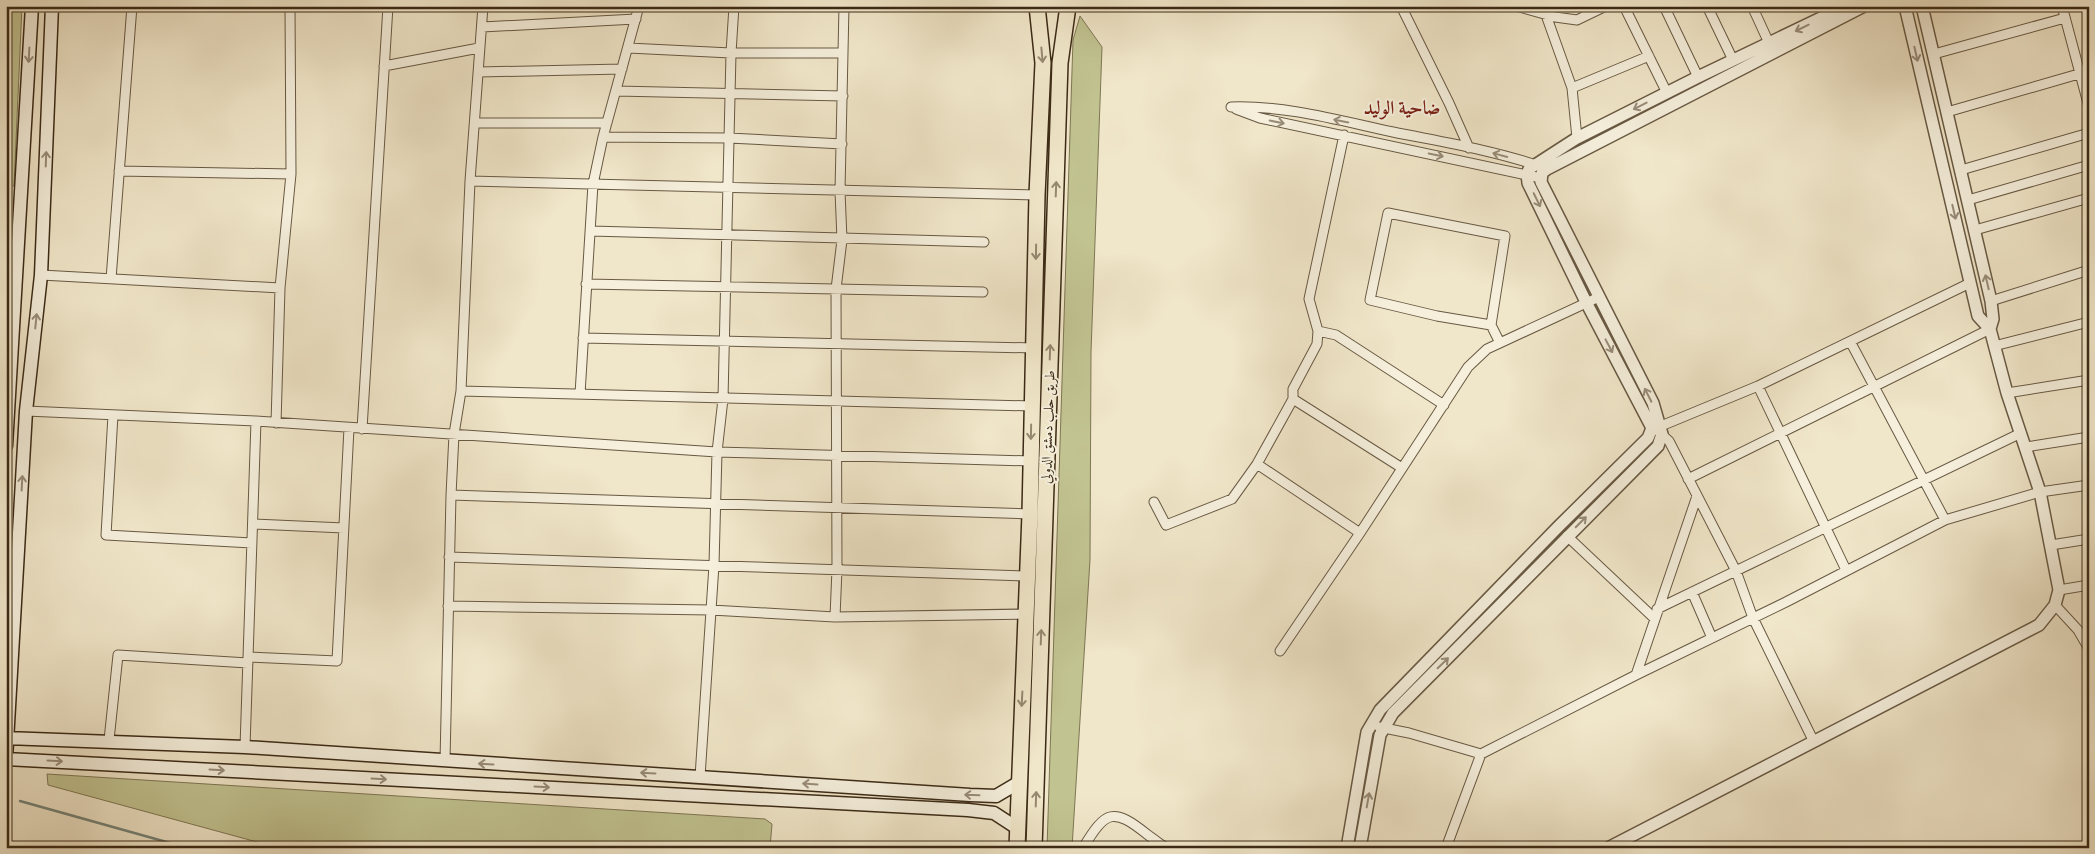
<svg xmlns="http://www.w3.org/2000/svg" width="2095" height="854" viewBox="0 0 2095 854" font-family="'IM FELL French Canon',Amiri,serif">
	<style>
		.green { fill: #c1c391; stroke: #7e7654 }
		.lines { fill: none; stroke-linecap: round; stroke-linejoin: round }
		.stream { stroke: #748378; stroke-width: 2.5 }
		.minor-casing { stroke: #685943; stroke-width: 11 }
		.tertiary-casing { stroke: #685943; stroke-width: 14 }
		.secondary-casing { stroke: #3b2a16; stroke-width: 15 }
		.trunk-casing { stroke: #3b2a16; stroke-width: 18 }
		.minor { stroke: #f5efdc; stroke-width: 9 }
		.tertiary { stroke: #f5efdc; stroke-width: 11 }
		.secondary { stroke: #f5efdc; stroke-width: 12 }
		.trunk { stroke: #f0e6c9; stroke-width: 15 }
		.oneway { stroke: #988c79 }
		.oneway2 { stroke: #968870 }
		.labels { text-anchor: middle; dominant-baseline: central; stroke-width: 4; stroke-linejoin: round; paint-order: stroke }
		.street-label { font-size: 14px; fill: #3b2a16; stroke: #f5efdc }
		.district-label { font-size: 19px; font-weight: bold; fill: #7a1f14; stroke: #f5efdc }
	</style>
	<rect width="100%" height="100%" fill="#f0e6c9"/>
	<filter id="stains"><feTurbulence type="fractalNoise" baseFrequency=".004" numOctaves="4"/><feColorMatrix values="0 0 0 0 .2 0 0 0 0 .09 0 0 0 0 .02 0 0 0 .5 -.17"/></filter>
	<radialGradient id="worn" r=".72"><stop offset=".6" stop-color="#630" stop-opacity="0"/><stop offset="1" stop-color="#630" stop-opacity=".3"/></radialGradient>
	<path class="green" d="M6,6H22L14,186H6Z
		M1080,16L1102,47L1091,352L1090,560L1072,848H1047L1073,40Z
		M47,774L765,819L772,824L770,848H279L48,785Z"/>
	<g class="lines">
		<path class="stream" d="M20,801L188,848"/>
		<g class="minor-casing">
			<path id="minor" d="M1401,6L1449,103L1469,148
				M1516,6L1555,17L1577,20L1606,6
				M1624,6L1667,93
				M1664,6L1698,77
				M1707,6L1733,60
				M1752,6L1769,43
				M2062,6L2089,107
				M1546,15L1572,88L1577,138
				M482,27L636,19
				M628,48L731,53H843
				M1934,54L2065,18
				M384,66L479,48
				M479,72L622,69
				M1572,88L1649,56
				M616,91L843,96
				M1231,107C1285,105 1341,121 1393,132C1442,142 1492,150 1539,166
				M1236,109L1260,118L1541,178
				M1947,112L2089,71
				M476,123H607
				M603,137L729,138L842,144
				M1961,170L2089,133
				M119,171L291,174
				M470,181L1037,195
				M1968,200L2089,165
				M1975,230L2089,198
				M591,231L984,242
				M41,275L280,288
				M111,279L132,6
				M586,284L983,292
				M1991,301L2089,270
				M1491,325L1437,316L1370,300L1388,213L1505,236L1491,325L1500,343
				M1318,331L1336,335L1444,405
				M583,338L1034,348
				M1851,343L1945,520
				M1994,346L2089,322
				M1758,386L1846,570
				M461,391L1031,406
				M2007,393L2089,380
				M580,394L593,184L603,137L639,6
				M1293,399V389L1317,344L1318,331L1309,299L1344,135
				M26,411L256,421L717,452L1031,461
				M113,415L106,535L252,543
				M276,423L280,288L291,174L290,6
				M1661,426L1758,386L1970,283
				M362,429L388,6
				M1658,431L1669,441L1736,571L1753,618L1813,740
				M2026,447L2089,437
				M1688,479L1990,329
				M451,495L1030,514
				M1154,502L1166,525L1232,499L1257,464
				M253,524L344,528
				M1360,533L1257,464L1293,399L1402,468
				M1567,536L1654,618
				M2051,545L2089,539
				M449,557L1027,576
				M2059,590L2089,585
				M1692,592L1712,638
				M2055,605L2078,630L2089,649
				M448,606L711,610L835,617L1026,614
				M1657,609L2021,433
				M835,617L837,569L836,289L842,240L840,191L844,6
				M1280,651L1360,533L1468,367L1487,349L1599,297
				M248,657L337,661L349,428
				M1636,675L1697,496
				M1379,727L1409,733L1481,754
				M109,740L118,655L248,663
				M245,747L256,421
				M445,761L451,495L454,434L461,391L470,181L483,6
				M700,777L714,565L717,452L723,399L731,53L734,6
				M1083,848C1106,810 1113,807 1148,835C1154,839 1160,845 1167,848
				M1446,848L1481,754L1636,675L1786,602L1945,520L2040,492L2089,485"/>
		</g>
		<g class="tertiary-casing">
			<path id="tertiary" d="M1905,6L1978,316L1990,329
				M1347,848L1367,732L1380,710L1558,527L1648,438L1652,428L1586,302L1528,183L1527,174L1529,169L1577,138L1698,77L1846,6
				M1360,848L1380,735L1393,713L1658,446L1662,434L1653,403L1541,182L1542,173L1547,169L1864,6
				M1608,848L2039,625L2055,605L2059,590L2040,492L2007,393L1990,329L1993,319L1991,301L1922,6"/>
		</g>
		<g class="secondary-casing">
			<path id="secondary" d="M6,446L32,6
				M6,738L245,747L970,795L996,796L1018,783
				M6,759L968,810L994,813L1017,828
				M6,759L26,411L41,275L52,6"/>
		</g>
		<g class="trunk-casing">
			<path id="trunk" d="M1017,848L1030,514L1037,195L1043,63L1037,6
				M1034,848L1060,63L1068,6"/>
		</g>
		<use href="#minor" class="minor"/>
		<use href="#tertiary" class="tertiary"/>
		<use href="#secondary" class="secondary"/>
		<use href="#trunk" class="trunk"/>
	</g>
	<defs><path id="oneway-shaft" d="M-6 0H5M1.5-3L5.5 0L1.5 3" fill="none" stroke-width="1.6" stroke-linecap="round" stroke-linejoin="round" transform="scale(1.25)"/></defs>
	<g class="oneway">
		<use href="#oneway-shaft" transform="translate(1802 28) rotate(154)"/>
		<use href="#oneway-shaft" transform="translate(1916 54) rotate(77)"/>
		<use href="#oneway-shaft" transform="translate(29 55) rotate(93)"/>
		<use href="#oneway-shaft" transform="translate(1640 106) rotate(153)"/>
		<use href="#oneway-shaft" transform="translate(1341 121) rotate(-169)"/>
		<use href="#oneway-shaft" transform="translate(1277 122) rotate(11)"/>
		<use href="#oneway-shaft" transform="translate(1436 155) rotate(12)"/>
		<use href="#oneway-shaft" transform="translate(1500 155) rotate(-165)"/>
		<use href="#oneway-shaft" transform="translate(46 159) rotate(-88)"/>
		<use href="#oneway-shaft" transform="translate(1537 200) rotate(64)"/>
		<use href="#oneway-shaft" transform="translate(1954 212) rotate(77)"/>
		<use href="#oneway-shaft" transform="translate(1987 282) rotate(-103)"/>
		<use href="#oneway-shaft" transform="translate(36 321) rotate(-84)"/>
		<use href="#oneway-shaft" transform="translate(1609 346) rotate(62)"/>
		<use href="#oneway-shaft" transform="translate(1648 395) rotate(-117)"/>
		<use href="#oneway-shaft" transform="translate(22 483) rotate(-87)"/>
		<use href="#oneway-shaft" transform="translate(1581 522) rotate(-45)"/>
		<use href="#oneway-shaft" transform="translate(1443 663) rotate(-44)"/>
		<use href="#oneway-shaft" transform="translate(55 761) rotate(3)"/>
		<use href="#oneway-shaft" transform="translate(486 764) rotate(-177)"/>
		<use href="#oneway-shaft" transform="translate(217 770) rotate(3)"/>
		<use href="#oneway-shaft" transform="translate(648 773) rotate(-177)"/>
		<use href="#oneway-shaft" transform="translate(379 779) rotate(3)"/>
		<use href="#oneway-shaft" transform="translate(810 784) rotate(-176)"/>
		<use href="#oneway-shaft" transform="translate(542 787) rotate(3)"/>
		<use href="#oneway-shaft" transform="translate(972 795) rotate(-178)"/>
		<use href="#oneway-shaft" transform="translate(1368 800) rotate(-80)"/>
	</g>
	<g class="oneway2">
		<use href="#oneway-shaft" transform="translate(1042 55) rotate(85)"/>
		<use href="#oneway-shaft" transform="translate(1056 189) rotate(-88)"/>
		<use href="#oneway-shaft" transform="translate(1036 252) rotate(91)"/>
		<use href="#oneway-shaft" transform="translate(1050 352) rotate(-88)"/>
		<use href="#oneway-shaft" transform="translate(1031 432) rotate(91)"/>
		<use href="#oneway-shaft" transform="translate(1041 637) rotate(-88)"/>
		<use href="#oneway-shaft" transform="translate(1022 699) rotate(93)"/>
		<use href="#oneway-shaft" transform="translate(1036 799) rotate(-88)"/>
	</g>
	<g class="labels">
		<g class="street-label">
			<text transform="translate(1048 427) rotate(-88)">طريق حلب دمشق الدولي</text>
		</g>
		<g class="district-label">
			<text x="1402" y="108">ضاحية الوليد</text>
		</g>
	</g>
	<rect width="2095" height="854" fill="none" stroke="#f0e6c9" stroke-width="25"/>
	<rect x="8" y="8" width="2080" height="839" fill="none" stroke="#3b2a16" stroke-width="2.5"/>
	<rect x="12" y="12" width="2070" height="829" fill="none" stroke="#3b2a16"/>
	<rect width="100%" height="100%" filter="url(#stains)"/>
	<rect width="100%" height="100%" fill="url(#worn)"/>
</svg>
